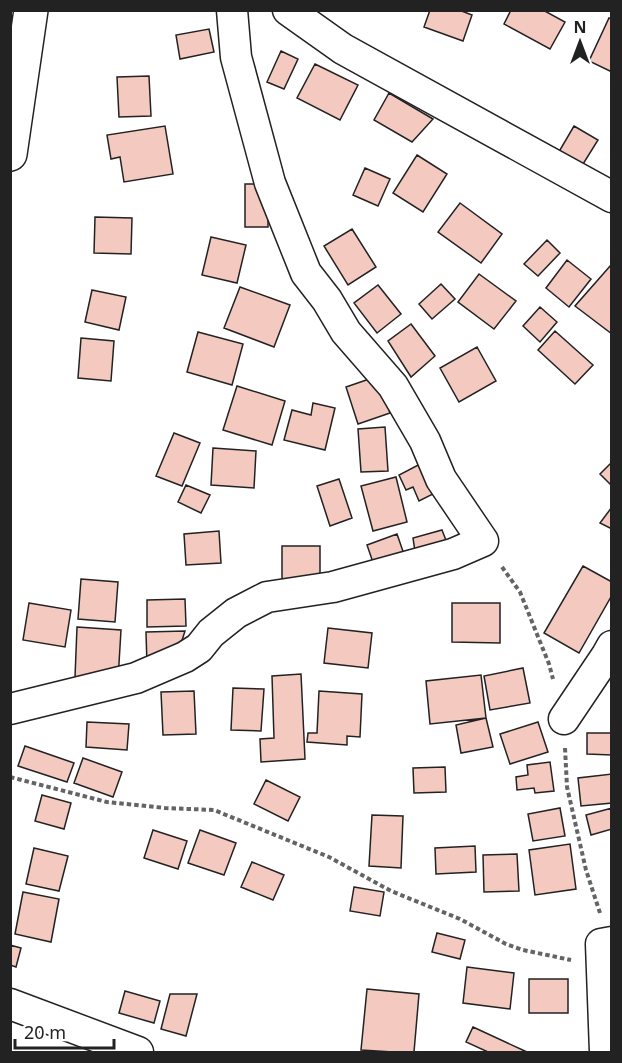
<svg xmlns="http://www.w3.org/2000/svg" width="622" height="1063" viewBox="0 0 622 1063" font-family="'Noto Sans',sans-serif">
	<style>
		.building { fill: #f3c9c0; stroke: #222; stroke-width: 1.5 }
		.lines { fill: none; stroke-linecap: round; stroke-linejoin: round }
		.street-casing { stroke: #222; stroke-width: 33 }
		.secondary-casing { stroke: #222; stroke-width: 36 }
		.path { stroke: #646464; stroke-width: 4; stroke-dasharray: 4.5 3; stroke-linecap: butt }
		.street { stroke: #fff; stroke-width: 30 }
		.secondary { stroke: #fff; stroke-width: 33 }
	</style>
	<rect width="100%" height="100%" fill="#fff"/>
	<path class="building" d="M430,10H459L472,15L463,41L424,27Z
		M511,10H543L565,22L550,49L504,24Z
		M609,18L612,19V72L589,61Z
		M209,29L214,52L180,59L176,35Z
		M281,51L298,59L284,89L267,82Z
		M315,64L358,85L340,120L297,98Z
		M149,76L151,116L119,117L117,77Z
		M389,93L433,119L412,142L374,120Z
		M165,126L173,174L124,182L120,157L111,159L107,135Z
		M574,126L598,140L580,169L557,155Z
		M417,155L447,174L423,212L393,193Z
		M365,168L390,179L378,206L353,195Z
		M245,184H268V227H245Z
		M460,203L502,234L481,263L438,232Z
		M95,217L132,218L131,254L94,253Z
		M352,229L376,267L348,285L324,246Z
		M211,237L246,245L237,283L202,275Z
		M547,240L560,253L538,276L524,264Z
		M567,260L591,279L569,307L546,288Z
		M611,265H612V334L575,306Z
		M479,274L516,301L494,329L458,302Z
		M441,284L455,299L432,319L419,304Z
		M378,285L401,314L377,333L354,303Z
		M240,287L290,305L274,347L224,328Z
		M92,290L126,297L119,330L85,322Z
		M540,307L557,322L540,342L523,326Z
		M411,324L435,356L411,377L388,341Z
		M555,331L593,365L575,384L538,350Z
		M198,332L243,344L232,385L187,372Z
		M81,338L114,341L111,381L78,378Z
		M477,347L496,381L459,402L440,368Z
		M378,376L390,413L358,424L346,387Z
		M237,386L285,401L272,445L223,430Z
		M313,403L335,408L325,450L284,440L292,410L311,415Z
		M385,427L388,471L361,472L358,429Z
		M174,433L200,443L182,486L156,476Z
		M213,448L256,451L254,488L211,485Z
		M612,462V486L600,474Z
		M422,463L437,492L419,501L413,487L406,490L399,475Z
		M396,477L407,522L373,531L361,486Z
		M339,479L352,518L330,526L317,486Z
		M186,485L210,495L201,513L178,502Z
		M612,507V529L600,523Z
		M442,530L449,548L416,558L413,538Z
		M219,531L221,563L186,565L184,534Z
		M397,534L406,560L376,571L367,545Z
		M282,546H320V584H282Z
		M583,566L612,582V595L579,653L544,633Z
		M81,579L118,582L115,622L78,619Z
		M185,599L186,626L147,627V600Z
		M29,603L71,610L65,647L23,640Z
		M452,603H500V643L452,642Z
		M77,627L121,630L118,680L75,677Z
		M328,628L372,633L368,668L324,663Z
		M185,631L178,653L147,665L146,632Z
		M523,668L530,703L490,710L484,676Z
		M301,674L305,759L261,762L260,739L274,738L272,676Z
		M481,675L486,718L430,724L426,681Z
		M233,688L264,689L261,731L231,730Z
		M194,691L196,734L163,735L161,692Z
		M319,691L362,694L360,737L347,736V745L307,742L308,733H317Z
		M486,718L493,747L461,753L456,725Z
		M87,722L129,724L127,750L86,747Z
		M538,722L548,752L510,764L500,734Z
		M587,733H612V755L587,754Z
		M25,746L74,763L67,782L18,766Z
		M83,758L122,772L113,797L74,783Z
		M550,762L554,791L535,793L534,788L517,790L516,777L528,775L527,765Z
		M445,767L446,792L414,793L413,768Z
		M612,774V803L581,806L578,778Z
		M266,780L300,797L288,821L254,804Z
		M42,795L71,803L64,829L35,821Z
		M560,808L565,836L533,841L528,814Z
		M612,808V829L591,835L586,815Z
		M372,815L403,816L401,868L369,866Z
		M153,830L187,841L178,869L144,858Z
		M200,830L236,843L224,875L188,863Z
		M570,844L576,889L535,895L529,850Z
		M475,846L476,872L436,874L435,848Z
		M34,848L68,856L59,891L26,884Z
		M517,854L519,891L484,892L483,855Z
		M252,862L284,875L273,900L241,887Z
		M354,887L384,892L380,916L350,911Z
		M23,892L59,899L51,942L15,934Z
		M437,933L465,940L460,959L432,952Z
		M10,945L21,948L16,967L10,965Z
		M467,967L514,973L510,1009L463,1003Z
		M529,979H568V1013H529Z
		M367,989L419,994L414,1052H393L361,1050Z
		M125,991L160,1001L154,1023L119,1013Z
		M170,994H197L186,1036L161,1029Z
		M473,1027L527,1052H488L466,1042Z"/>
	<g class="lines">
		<g class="street-casing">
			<path id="street" d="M288,10L343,49L612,197
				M10,709L136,678L185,657L199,648L211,633L236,613L267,597L333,587L453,554L483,541L441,479L425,441L393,386L346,332L327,300L306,273L270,183L236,57L232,10
				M564,719L607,655L612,646
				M10,1004L138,1052
				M605,1052L601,944L612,942"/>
		</g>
		<g class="secondary-casing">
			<path id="secondary" d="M10,154L31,10"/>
		</g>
		<path class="path" d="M502,567L520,592L549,664L553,679
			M565,748L567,787L586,870L600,913
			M10,777L107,802L165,808L214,810L329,857L391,891L460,919L506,944L523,950L571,960"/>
		<use href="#street" class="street"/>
		<use href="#secondary" class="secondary"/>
	</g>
	<rect width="622" height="1063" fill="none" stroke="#222222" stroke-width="24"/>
	<g transform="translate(580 42)" stroke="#ffffff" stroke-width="4.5" paint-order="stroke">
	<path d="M0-4.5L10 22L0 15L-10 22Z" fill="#222222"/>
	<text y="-9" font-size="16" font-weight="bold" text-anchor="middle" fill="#222222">N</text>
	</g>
	<path d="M15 1039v9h99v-9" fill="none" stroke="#222222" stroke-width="3"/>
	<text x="24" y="1039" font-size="18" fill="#222222" stroke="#ffffff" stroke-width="4.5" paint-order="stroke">20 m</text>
</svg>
